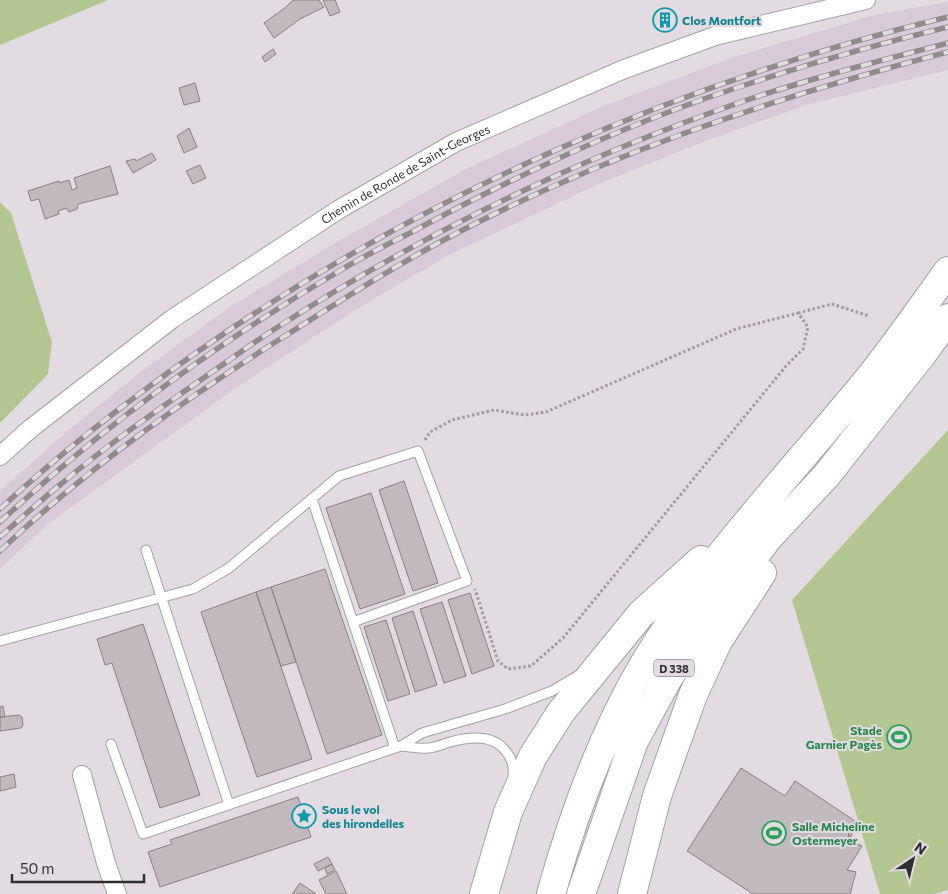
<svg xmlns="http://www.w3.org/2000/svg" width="948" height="894" viewBox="0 0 948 894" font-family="Commissioner,sans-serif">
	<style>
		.built { fill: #d8cbd7 }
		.green { fill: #b3c692 }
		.building { fill: #c2b9be; stroke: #887f83 }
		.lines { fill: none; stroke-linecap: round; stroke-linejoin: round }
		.service-casing { stroke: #a59ea5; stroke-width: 11 }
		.minor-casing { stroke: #a59ea5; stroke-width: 20 }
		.trunk-casing { stroke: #a59ea5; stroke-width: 30 }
		.path { stroke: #9f999e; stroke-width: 3; stroke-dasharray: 2.5 2.5; stroke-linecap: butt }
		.service { stroke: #fff; stroke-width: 9 }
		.minor { stroke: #fff; stroke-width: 18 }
		.trunk { stroke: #fff; stroke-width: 28 }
		.rail-casing { stroke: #918b90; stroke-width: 5.5 }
		.rail { stroke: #e3dbe2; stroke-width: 4; stroke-dasharray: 11; stroke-linecap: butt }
		.labels { text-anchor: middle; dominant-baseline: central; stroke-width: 4; stroke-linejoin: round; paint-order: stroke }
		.shield { fill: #e3dbe2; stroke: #666266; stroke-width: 1 }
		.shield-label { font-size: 11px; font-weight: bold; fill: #312e31 }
		.culture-label { font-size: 12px; font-weight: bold; fill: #0d838f; stroke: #e3dbe2; text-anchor: start }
		.street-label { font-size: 12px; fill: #312e31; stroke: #e3dbe2 }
		.leisure-label { font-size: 12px; font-weight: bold; fill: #27864d; stroke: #e3dbe2; text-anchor: end }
	</style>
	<rect width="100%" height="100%" fill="#e3dbe2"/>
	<path class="built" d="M948,2V70L806,105L703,142L594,186L449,255L360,307L233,390L48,524L0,569V491L65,433L143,370L231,306L337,242L464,170L601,107L737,56L878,14Z"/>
	<path class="green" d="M0,0H108L0,45Z
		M0,202L11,213L52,342L48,374L0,423Z
		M948,430V890L934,894H880L792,600Z"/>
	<path class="building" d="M293,0H319L324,7L300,19L274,38L264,23L286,7Z
		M323,0H335L340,12L330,16Z
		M670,14L672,22L661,26L658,18Z
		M273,49L276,54L265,62L262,57Z
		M195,83L200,101L184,105L179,88Z
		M189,128L197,147L184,153L177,136Z
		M152,153L156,160L133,173L126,161L135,159L136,161Z
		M200,165L206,178L193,184L186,171Z
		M110,166L118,194L78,204L77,209L69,212L66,208L58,211L59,214L45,219L39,199L31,201L28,191L59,181V183L69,180L72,190L77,188L74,178Z
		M404,481L438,583L413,591L379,490Z
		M371,493L405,594L360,609L326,508Z
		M325,569L382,735L327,754L271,587Z
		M271,587L296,662L281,666L256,592Z
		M256,592L312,759L257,777L201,612Z
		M470,593L494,666L472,674L448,600Z
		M442,602L466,676L444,683L420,609Z
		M413,611L437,685L415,692L392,618Z
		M386,620L410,694L388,701L364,627Z
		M143,624L200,795L160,808L112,663L105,665L97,639Z
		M3,706L5,717H0V707Z
		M19,715L22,717L23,725L21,728L0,731V717Z
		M741,768L785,796L795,781L855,821L848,831L850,841L862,846L847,870L856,872L850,894H753L687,851Z
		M14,774L16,787L0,791V777Z
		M298,797L311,837L160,887L148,852L172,844L170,840Z
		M855,821L850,841L848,831Z
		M328,857L332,864L318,871L314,864Z
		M332,864L335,870L327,874L325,868Z
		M336,871L347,894H326L319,880Z
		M300,883L316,894H292Z"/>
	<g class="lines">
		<g class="service-casing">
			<path id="service" d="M312,499L395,748
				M146,550L229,805
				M0,641L193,589L229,568L339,476L418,451L467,581L353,622
				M111,744L143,834L401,746
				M513,777C514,766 512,758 504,749C491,734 468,737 450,742C443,744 435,748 428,748C419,749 410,747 401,746L422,733L505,709L552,691L577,676"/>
		</g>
		<g class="minor-casing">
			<g id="minor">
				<path id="s1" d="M0,456L30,429L172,319L338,210L456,142L622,70L715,36L866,0"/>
				<path d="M82,775L106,863L117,894"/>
			</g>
		</g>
		<g class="trunk-casing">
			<path id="trunk" d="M484,894L508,812L533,756L561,712L641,614L701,560
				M551,894C573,815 602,735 644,664C707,560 793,471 870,377C897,343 922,307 948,271
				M581,894L634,741L667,680L703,622L769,537L826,476L924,352L948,318
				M632,894L657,796L693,695L718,641L762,573"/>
		</g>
		<path class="path" d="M798,313L832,304L869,316
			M425,440L430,432L452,420L494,410L525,415L546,412L736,329L798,313L808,327L803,349L786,366L563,638L531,666L508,669L498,661L475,589"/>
		<use href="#service" class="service"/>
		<use href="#minor" class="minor"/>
		<use href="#trunk" class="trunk"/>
		<g class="rail-casing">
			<path id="rail" d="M0,509C62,451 130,399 200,350C426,193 680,82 948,17
				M0,522C102,427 216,344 336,273C360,258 386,245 412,232C517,175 626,124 739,87C808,64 878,44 948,27
				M0,537C20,519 40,501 61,484C107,445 156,411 205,377C230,360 255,341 281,325C425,232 582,157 744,101C811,78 880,61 948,43
				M0,551C84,471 179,403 277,341C331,307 384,272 440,242C599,156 773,98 948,52"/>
		</g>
		<use href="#rail" class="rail"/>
	</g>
	<defs>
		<g id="building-ring" transform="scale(1.25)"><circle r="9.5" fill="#e3dbe2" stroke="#0f9aa8" stroke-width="1.5"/><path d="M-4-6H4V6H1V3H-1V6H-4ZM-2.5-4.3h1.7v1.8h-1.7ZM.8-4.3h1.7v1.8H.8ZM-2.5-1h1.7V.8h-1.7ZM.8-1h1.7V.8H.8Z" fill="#0f9aa8"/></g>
		<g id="stadium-ring" transform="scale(1.25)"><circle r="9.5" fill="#e3dbe2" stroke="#2e9e5b" stroke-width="1.5"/><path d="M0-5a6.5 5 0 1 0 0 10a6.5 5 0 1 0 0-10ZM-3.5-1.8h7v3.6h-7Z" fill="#2e9e5b"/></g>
		<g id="sight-ring" transform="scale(1.25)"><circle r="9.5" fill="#e3dbe2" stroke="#0f9aa8" stroke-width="1.5"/><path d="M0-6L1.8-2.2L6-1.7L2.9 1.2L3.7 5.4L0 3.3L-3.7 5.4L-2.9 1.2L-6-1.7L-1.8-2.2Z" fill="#0f9aa8"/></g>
	</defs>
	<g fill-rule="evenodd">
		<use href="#building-ring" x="665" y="20"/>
		<use href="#stadium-ring" x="899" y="737"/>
		<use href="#sight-ring" x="304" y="816"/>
		<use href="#stadium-ring" x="774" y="833"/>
	</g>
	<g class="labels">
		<rect class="shield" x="654" y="659.5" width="40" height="17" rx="4"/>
		<g class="shield-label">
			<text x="674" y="668">D 338</text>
		</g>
		<g class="culture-label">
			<text x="682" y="20">Clos Montfort</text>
			<text x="322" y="809">Sous le vol<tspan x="322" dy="14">des hirondelles</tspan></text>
		</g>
		<g class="street-label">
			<text stroke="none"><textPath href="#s1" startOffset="495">Chemin de Ronde de Saint-Georges</textPath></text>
		</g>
		<g class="leisure-label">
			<text x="882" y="730">Stade<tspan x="882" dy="14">Garnier Pagès</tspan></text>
			<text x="792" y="826" text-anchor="start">Salle Micheline<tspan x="792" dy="14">Ostermeyer</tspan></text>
		</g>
	</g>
	<g transform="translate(913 859) rotate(35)" stroke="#e3dbe2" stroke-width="4" paint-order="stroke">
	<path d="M0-4L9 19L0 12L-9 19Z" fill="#312e31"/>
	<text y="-8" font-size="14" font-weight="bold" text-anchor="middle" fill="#312e31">N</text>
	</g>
	<path d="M12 874v8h132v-8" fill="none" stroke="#312e31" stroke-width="2.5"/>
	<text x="20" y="874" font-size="15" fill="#312e31" stroke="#e3dbe2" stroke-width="4" paint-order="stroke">50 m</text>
</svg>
